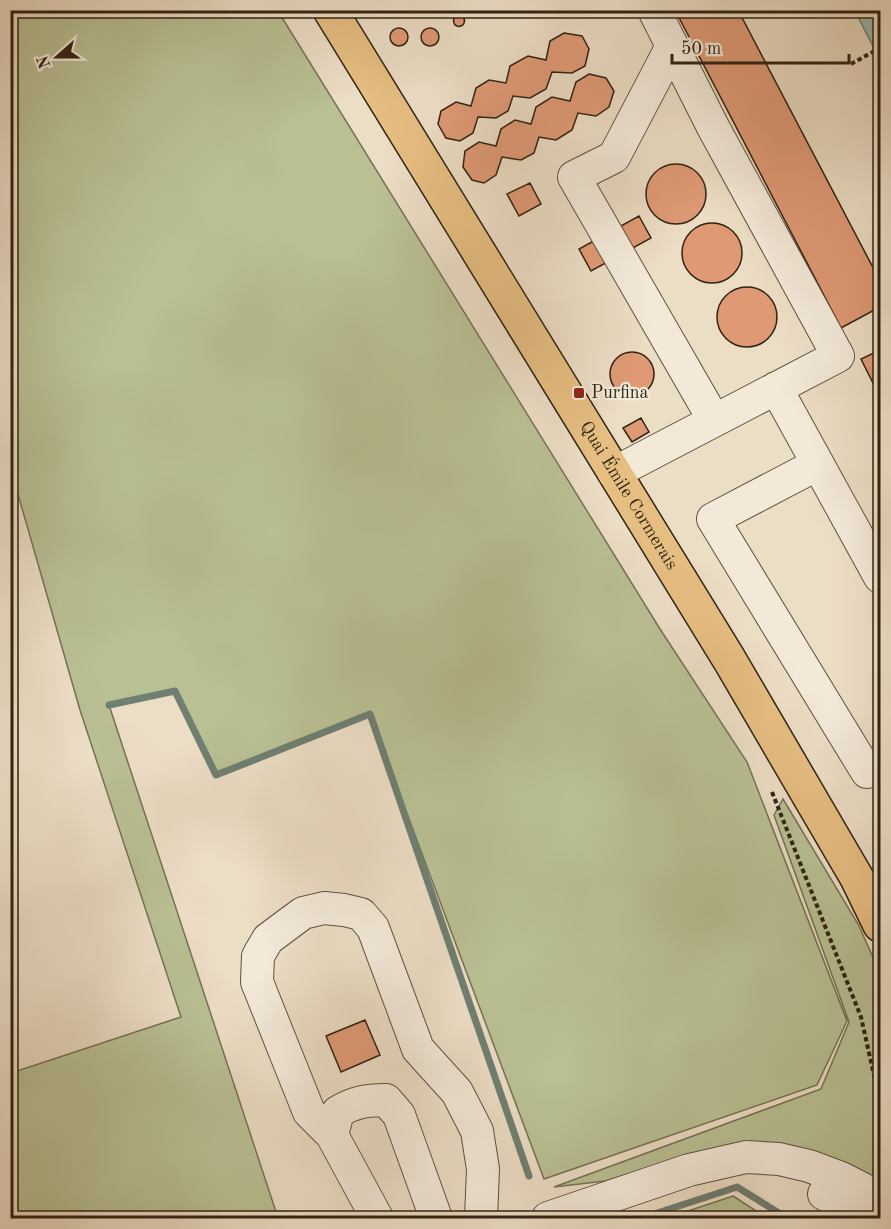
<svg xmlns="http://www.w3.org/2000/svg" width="891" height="1229" viewBox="0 0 891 1229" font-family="'Old Standard TT',serif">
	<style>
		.green { fill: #b9c094; stroke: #747253; stroke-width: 1.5 }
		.water { fill: #99bcb2; stroke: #6f7f72; stroke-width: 1.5 }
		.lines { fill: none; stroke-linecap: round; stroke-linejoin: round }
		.stream { stroke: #6f7f72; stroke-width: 7 }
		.building { fill: #df9975; stroke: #2f2312; stroke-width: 1.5 }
		.minor-casing { stroke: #5e523f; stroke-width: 34 }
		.major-casing { stroke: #2f2312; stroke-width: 36 }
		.path { stroke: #2f2312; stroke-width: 4; stroke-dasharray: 4.5 3; stroke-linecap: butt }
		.minor { stroke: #f3e9d9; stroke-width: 32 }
		.major { stroke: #e6be82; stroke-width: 33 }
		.poi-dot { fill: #8f2418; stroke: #f3e9d9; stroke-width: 2 }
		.labels { text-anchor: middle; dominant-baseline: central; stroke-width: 4.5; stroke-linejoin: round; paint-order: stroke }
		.poi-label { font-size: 18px; fill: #2f2312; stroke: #f3e9d9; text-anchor: start }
		.street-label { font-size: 18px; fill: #2f2312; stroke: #f3e9d9 }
	</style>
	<rect width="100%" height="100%" fill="#ecddc5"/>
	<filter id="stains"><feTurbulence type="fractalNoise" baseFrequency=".00333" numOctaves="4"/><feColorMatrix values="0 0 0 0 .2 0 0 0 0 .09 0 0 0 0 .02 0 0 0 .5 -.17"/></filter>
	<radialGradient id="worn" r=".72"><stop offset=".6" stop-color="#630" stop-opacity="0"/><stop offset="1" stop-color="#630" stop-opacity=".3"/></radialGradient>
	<path class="green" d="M11,10L278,11L660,629L747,762L847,1021L817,1085L544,1179L370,715L216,775L175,691L109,705L278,1218H11V1073L181,1017L80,710L11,470Z
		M783,799L858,924L880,973V1186L728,1147L703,1151L605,1181L554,1187L821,1089L849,1022L774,815Z
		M733,1196L767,1218H667Z"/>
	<path class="water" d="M855,11H880V60Z"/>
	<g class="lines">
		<path class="stream" d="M109,705L175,691L216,775L370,714L529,1176
			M642,1218L737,1187L787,1218"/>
	</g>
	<path class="building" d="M675,10H738L880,281V307L841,328Z
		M453.5 21a5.5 5.5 0 1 1 11 0a5.5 5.5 0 1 1-11 0Z
		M390 37a9 9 0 1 1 18 0a9 9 0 1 1-18 0Z
		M421 37a9 9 0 1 1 18 0a9 9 0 1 1-18 0Z
		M564,33L582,36L589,49L585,66L572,73L552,72L546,89L530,98L513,96L508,111L496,118L478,117L473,133L460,141L446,138L438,124L441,111L456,102L471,106L476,88L489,80L506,83L510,66L528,56L546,60L550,41Z
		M589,74L606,78L614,91L609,107L596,116L578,113L572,130L556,140L539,137L534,153L521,160L502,157L496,175L484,183L472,180L463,167L465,151L479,142L496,146L501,129L515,120L531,124L536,107L552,97L570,101L576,82Z
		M646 194a30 30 0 1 1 60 0a30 30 0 1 1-60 0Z
		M530,183L541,204L519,216L507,194Z
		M639,216L651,238L591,271L579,249Z
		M682 253a30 30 0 1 1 60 0a30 30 0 1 1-60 0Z
		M717 317a30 30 0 1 1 60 0a30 30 0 1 1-60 0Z
		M880,350V397L861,359Z
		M610 374a22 22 0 1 1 44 0a22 22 0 1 1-44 0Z
		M641,418L649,432L632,442L623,428Z
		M365,1020L380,1055L341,1072L326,1036Z"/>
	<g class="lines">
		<g class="minor-casing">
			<path id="minor" d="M672,46L614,157L574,177L714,420
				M776,388L880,577
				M818,464L713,519L867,772L880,764
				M614,473L838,356L713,127L654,10
				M332,1135L338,1112C354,1102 367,1100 386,1100L399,1115L436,1218
				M824,1194L861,1213L868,1218
				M377,1218L332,1135L309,1112L257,982L258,956L268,939L303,913L324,908L344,910L361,914L373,928L418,1049L457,1092L477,1131L483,1169L481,1218
				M548,1218L689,1170L746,1157L779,1159L809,1166L841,1178L880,1198"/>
		</g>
		<g class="major-casing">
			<g id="major">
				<path id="s1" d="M330,10L729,659L857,878L880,925"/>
			</g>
		</g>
		<path class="path" d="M851,64L880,48
			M772,792L861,1017L880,1102"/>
		<use href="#minor" class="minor"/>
		<use href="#major" class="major"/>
	</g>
	<rect class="poi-dot" x="573" y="387" width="12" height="12" rx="3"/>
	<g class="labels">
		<g class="poi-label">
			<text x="591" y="393">Purfina</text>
		</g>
		<g class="street-label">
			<text stroke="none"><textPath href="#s1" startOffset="570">Quai Émile Cormerais</textPath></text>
		</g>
	</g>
	<rect width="891" height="1229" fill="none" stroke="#ecddc5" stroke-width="36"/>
	<rect x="12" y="12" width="867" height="1205" fill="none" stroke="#2f2312" stroke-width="3"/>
	<rect x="18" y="18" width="855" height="1193" fill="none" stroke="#2f2312" stroke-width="1.5"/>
	<g transform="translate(57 57) rotate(249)" stroke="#f3e9d9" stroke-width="4.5" paint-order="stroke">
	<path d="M0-4.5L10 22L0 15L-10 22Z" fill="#2f2312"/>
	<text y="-9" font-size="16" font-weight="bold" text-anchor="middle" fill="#2f2312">N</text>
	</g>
	<path d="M672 54v9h177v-9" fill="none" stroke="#2f2312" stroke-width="3"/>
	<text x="681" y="54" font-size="18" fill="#2f2312" stroke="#f3e9d9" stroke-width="4.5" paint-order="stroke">50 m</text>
	<rect width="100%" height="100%" filter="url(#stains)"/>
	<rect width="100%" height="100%" fill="url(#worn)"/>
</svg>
